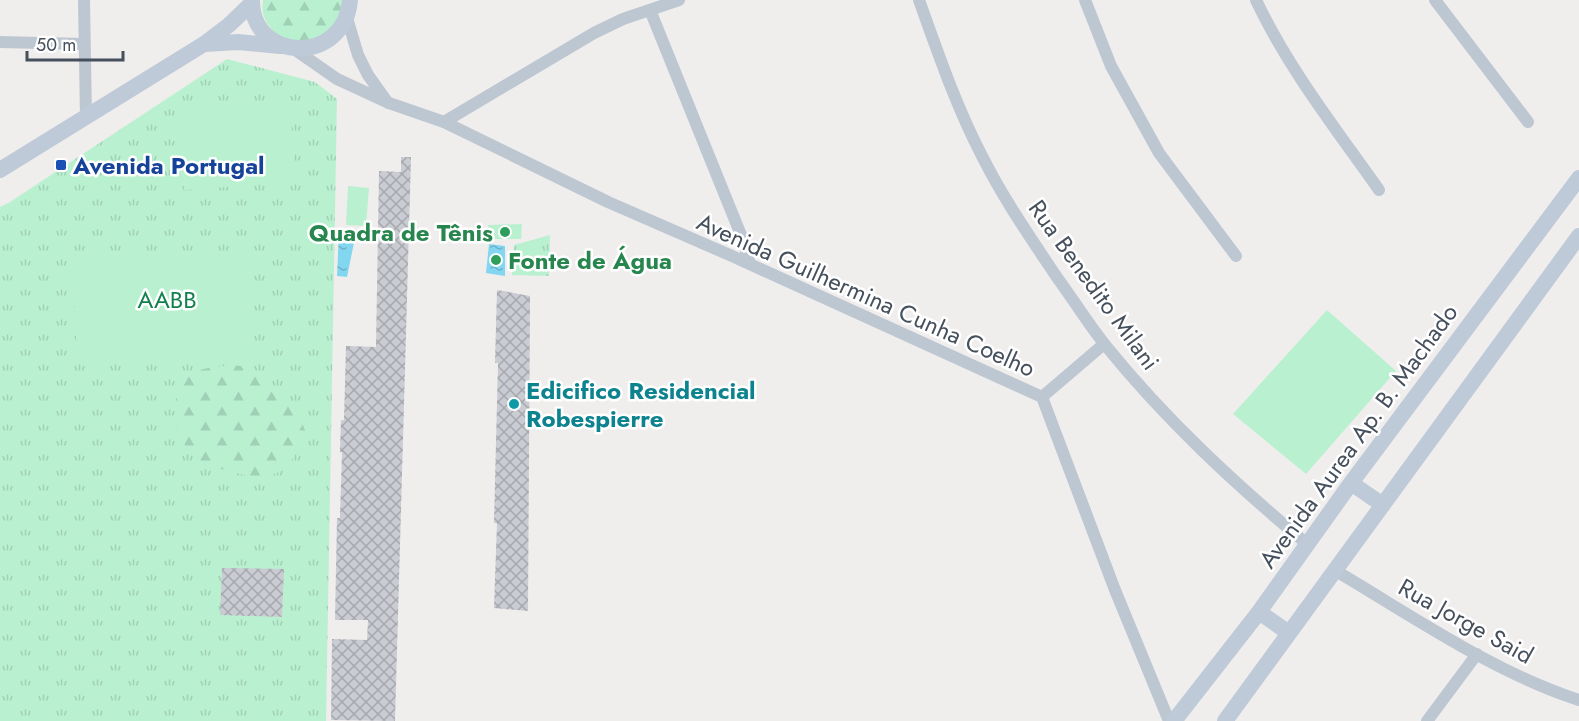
<svg xmlns="http://www.w3.org/2000/svg" width="1579" height="721" viewBox="0 0 1579 721" font-family="Jost,sans-serif">
	<style>
		.grass { fill: url(#grass-tufts) }
		.forest { fill: url(#forest-firs) }
		.pitch { fill: #b9f1d0 }
		.water { fill: url(#water-ripples) }
		.building { fill: url(#building-cross-hatch) }
		.lines { fill: none; stroke-linecap: round; stroke-linejoin: round }
		.street { stroke: #bdc7d1; stroke-width: 12 }
		.secondary { stroke: #bfcad8; stroke-width: 16 }
		.transit-dot { fill: #1a4fb4; stroke: #fff; stroke-width: 2 }
		.leisure-dot { fill: #2e9e5b; stroke: #fff; stroke-width: 2 }
		.culture-dot { fill: #0f9aa8; stroke: #fff; stroke-width: 2 }
		.labels { text-anchor: middle; dominant-baseline: central; stroke-width: 5; stroke-linejoin: round; paint-order: stroke }
		.transit-label { font-size: 24px; font-weight: bold; fill: #164399; stroke: #fff; text-anchor: start }
		.leisure-label { font-size: 24px; font-weight: bold; fill: #27864d; stroke: #fff; text-anchor: end }
		.street-label { font-size: 24px; fill: #45505c; stroke: #fff }
		.park-label { font-size: 24px; fill: #12814d; stroke: #fff }
		.culture-label { font-size: 24px; font-weight: bold; fill: #0d838f; stroke: #fff; text-anchor: start }
	</style>
	<defs>
		<pattern id="grass-tufts" width="24" height="20" patternUnits="userSpaceOnUse" patternTransform="scale(1.5)"><rect width="24" height="20" fill="#b9f1d0"/><path d="M3 7l-1-3M5 7V3M7 7l1-3M15 17l-1-3M17 17v-4M19 17l1-3" fill="none" stroke="#a0d0b5"/></pattern>
		<pattern id="forest-firs" width="22" height="20" patternUnits="userSpaceOnUse" patternTransform="scale(1.5)"><rect width="22" height="20" fill="#b9f1d0"/><path d="M5 1l3.5 6h-7zM16 11l3.5 6h-7z" fill="#a0d0b5"/></pattern>
		<pattern id="water-ripples" width="26" height="14" patternUnits="userSpaceOnUse" patternTransform="scale(1.5)"><rect width="26" height="14" fill="#83d6f0"/><path d="M2 4q2-2 4 0t4 0M15 11q2-2 4 0t4 0" fill="none" stroke="#6db0c6"/></pattern>
		<pattern id="building-cross-hatch" width="8" height="8" patternUnits="userSpaceOnUse" patternTransform="scale(1.5)"><rect width="8" height="8" fill="#caccd3"/><path d="M0 0l8 8M0 8l8-8" fill="none" stroke="#a6a8ae"/></pattern>
	</defs>
	<rect width="100%" height="100%" fill="#f0eded"/>
	<path class="grass" d="M227,59L315,82L337,99L326,721H0V207L10,202Z
		M550,235L549,276L512,275L514,245Z"/>
	<path class="forest" d="M263,0H345L334,36L288,45C274,32 259,21 263,0Z
		M234,365L247,367L261,373L301,420L306,433C288,477 272,483 228,471C218,468 202,464 194,457C189,452 179,437 177,430C174,419 174,389 182,381C193,367 218,367 234,365Z"/>
	<path class="pitch" d="M290,103L295,182L184,190L179,110Z
		M348,186L369,188L366,226L346,225Z
		M522,224L521,239H488V225Z
		M250,251L253,356L77,363L73,259Z
		M1327,310L1396,371L1306,474L1233,414Z"/>
	<path class="water" d="M339,231L356,233L347,277L337,276Z
		M489,244L505,246V276L486,273Z"/>
	<path class="building" d="M401,157H411L395,721L331,720L332,639L367,640L368,620H335L337,518H340L342,452H340L341,420H344L346,346L376,347L379,171L401,172Z
		M497,290L530,296L528,611L494,608L497,523H494L498,363H495Z
		M222,568L284,569L282,617L220,615Z"/>
	<g class="lines">
		<path class="street" d="M84,0L86,118
			M919,0C938,53 956,106 982,156C1003,198 1030,237 1056,276C1073,299 1088,324 1106,346C1166,420 1234,483 1307,544
			M1085,0L1111,66L1159,153L1236,256
			M1256,0C1288,68 1336,129 1379,190
			M1435,0L1528,122
			M650,10L741,235L750,264
			M347,18L358,55L368,75L388,103
			M0,42L84,44
			M294,49L337,79L389,103L444,122L608,202L732,256L1042,397L1115,590L1169,721
			M444,122L594,33L623,19L679,0
			M1042,397L1104,344
			M1336,571C1414,617 1493,672 1579,700
			M1427,721L1477,654"/>
		<path class="secondary" d="M252,0C252,63 345,65 350,0
			M205,44L238,42L280,46
			M0,170L204,44L229,25L252,3
			M1351,483L1383,505
			M1259,612L1289,633
			M1174,721L1259,612L1351,483L1579,178
			M1225,721L1579,236"/>
	</g>
	<rect class="transit-dot" x="55" y="159" width="12" height="12" rx="3"/>
	<g class="leisure-dot">
		<circle cx="505" cy="232" r="6"/>
		<circle cx="496" cy="260" r="6"/>
	</g>
	<circle class="culture-dot" cx="514" cy="404" r="6"/>
	<g class="labels">
		<g class="transit-label">
			<text x="73" y="165">Avenida Portugal</text>
		</g>
		<g class="leisure-label">
			<text x="493" y="232">Quadra de Tênis</text>
			<text x="508" y="260" text-anchor="start">Fonte de Água</text>
		</g>
		<g class="street-label">
			<text transform="translate(1094 285) rotate(54)">Rua Benedito Milani</text>
			<text transform="translate(866 295) rotate(24)">Avenida Guilhermina Cunha Coelho</text>
			<text transform="translate(1358 436) rotate(-54)">Avenida Aurea Ap. B. Machado</text>
			<text transform="translate(1466 621) rotate(29)">Rua Jorge Said</text>
		</g>
		<g class="park-label">
			<text x="167" y="299">AABB</text>
		</g>
		<g class="culture-label">
			<text x="526" y="390">Edicifico Residencial<tspan x="526" dy="28">Robespierre</tspan></text>
		</g>
	</g>
	<path d="M27 51v9h96v-9" fill="none" stroke="#45505c" stroke-width="3"/>
	<text x="36" y="51" font-size="18" fill="#45505c" stroke="#ffffff" stroke-width="4.5" paint-order="stroke">50 m</text>
</svg>
